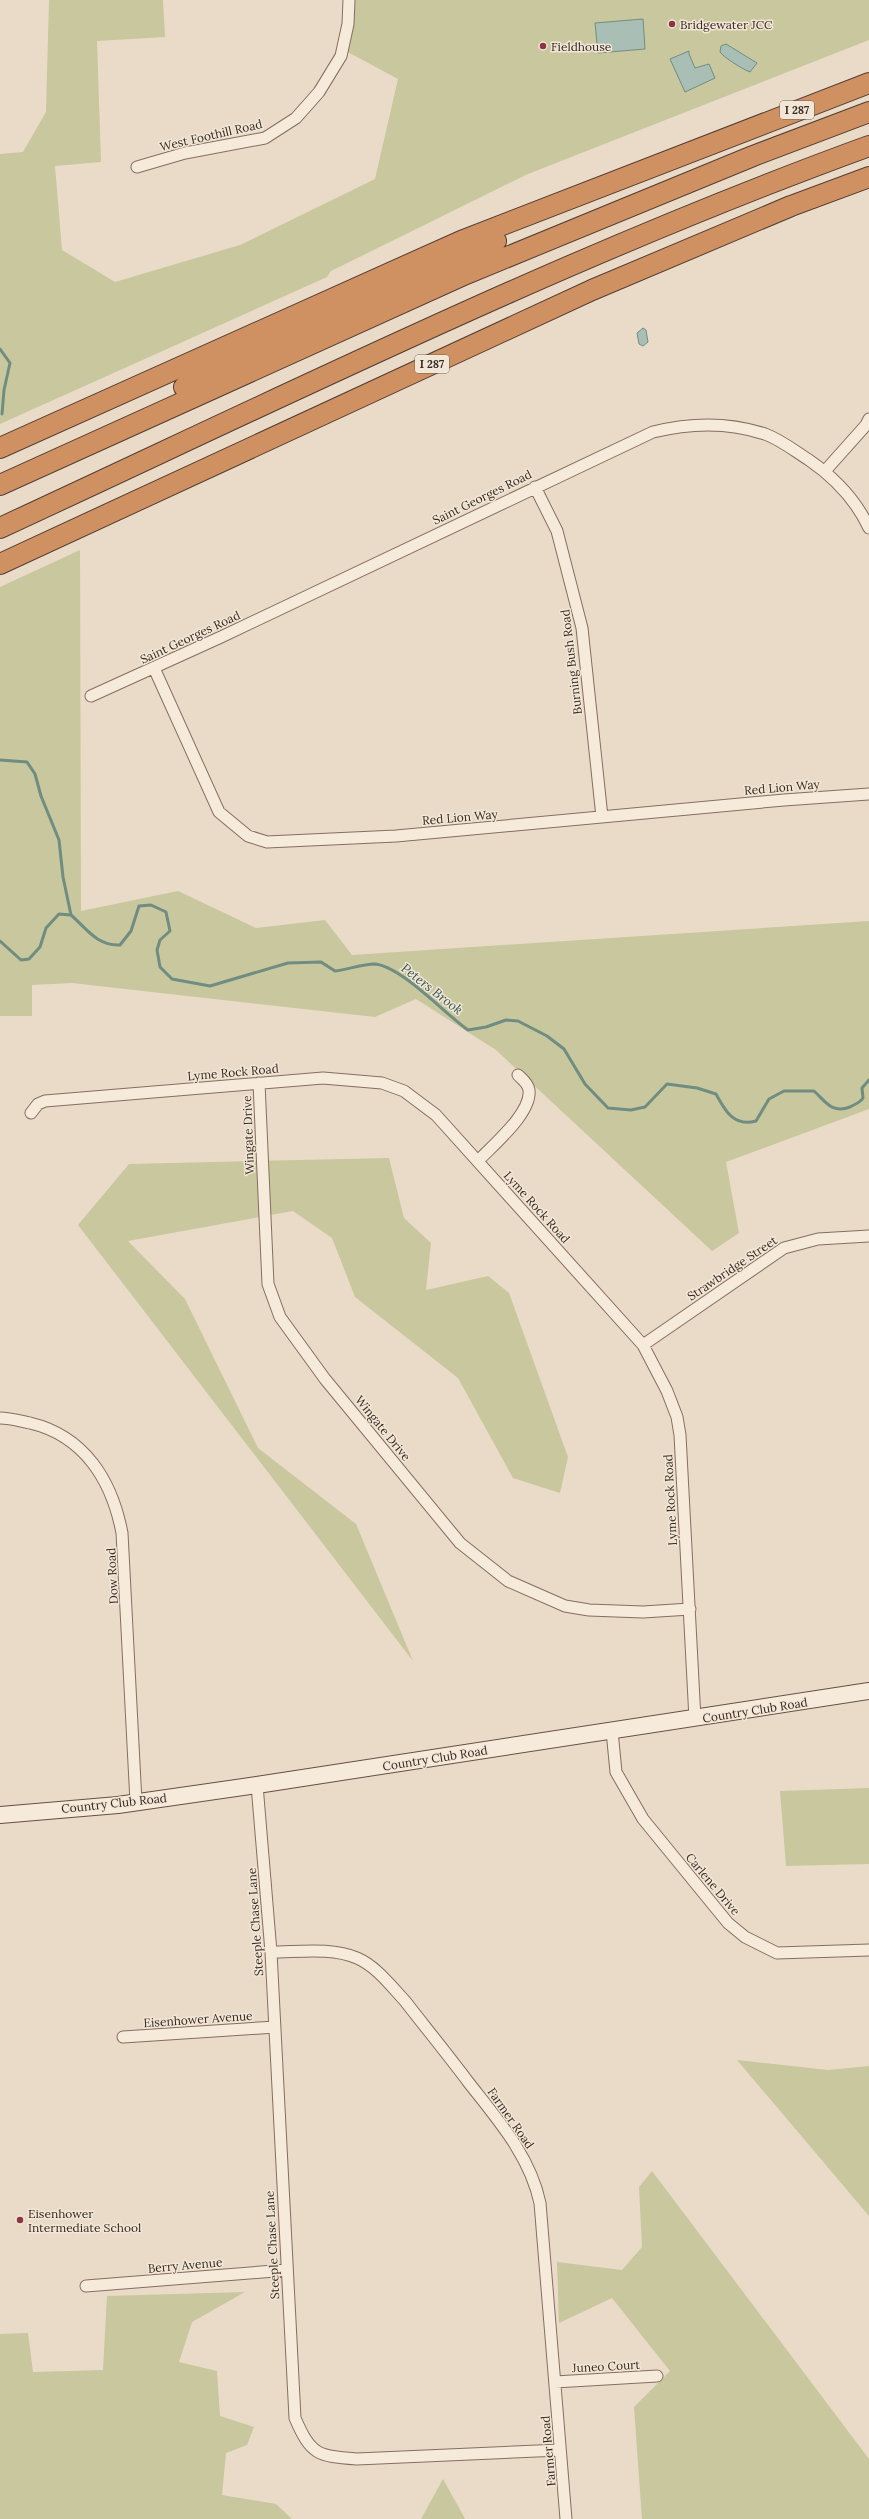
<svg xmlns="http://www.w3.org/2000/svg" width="869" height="2519" viewBox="0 0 869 2519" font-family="Lora,serif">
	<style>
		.green { fill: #c8c79d }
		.water { fill: #a9bfb5; stroke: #708d82 }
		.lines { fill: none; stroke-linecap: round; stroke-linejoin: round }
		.stream { stroke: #708d82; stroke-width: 3 }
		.street-casing { stroke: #856e5f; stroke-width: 13 }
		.secondary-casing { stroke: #674f42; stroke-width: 18 }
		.highway-casing { stroke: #533d33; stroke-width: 22 }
		.street { stroke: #f6eadb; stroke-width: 11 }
		.secondary { stroke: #f6eadb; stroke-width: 16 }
		.highway { stroke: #d09162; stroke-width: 20 }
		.poi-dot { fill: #8e3542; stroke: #f2e7d7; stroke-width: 1.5 }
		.labels { text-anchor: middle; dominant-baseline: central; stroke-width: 3; stroke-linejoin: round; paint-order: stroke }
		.shield { fill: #f2e7d7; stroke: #6f6258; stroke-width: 1 }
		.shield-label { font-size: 11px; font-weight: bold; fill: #372921 }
		.poi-label { font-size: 12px; fill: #372921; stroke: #f2e7d7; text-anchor: start }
		.street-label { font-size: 12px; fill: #372921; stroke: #f2e7d7 }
		.water-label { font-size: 13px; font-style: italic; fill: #32554e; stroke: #f2e7d7 }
	</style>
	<rect width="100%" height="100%" fill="#eadbc8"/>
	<path class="green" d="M49,0H163L165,37L97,41L101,162L55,166L62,250L115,282L240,245L375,179L398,79L344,50L346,0H869V40L528,174L331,271L327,277L0,424V154L23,152L46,112Z
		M80,550L81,911L178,891L256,928L325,920L352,955L869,921V1109L726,1162L739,1233L712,1251L496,1050L416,999L375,1017L72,983L32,985V1016H0V587Z
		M389,1158L404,1218L431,1243L426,1290L488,1276L509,1293L568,1457L560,1493L513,1478L458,1378L355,1297L332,1238L293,1211L128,1241L185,1299L258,1448L356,1524L413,1661L78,1225L129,1164Z
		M869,1788V1864L786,1866L780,1791Z
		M737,2060L828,2070L869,2066V2216Z
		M652,2171L869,2459V2519H642L634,2407L670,2371L612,2298L559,2323L557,2262L622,2270L642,2247L639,2187Z
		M245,2292L192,2322L179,2362L217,2371L220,2416L254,2427L247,2445L226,2453L222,2495L276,2504L292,2519H0V2334L28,2333L33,2372L103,2370L107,2296Z
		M443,2479L463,2515L465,2519H421Z"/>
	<path class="water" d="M643,19L645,49L598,53L595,23Z
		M726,44L757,63L750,72C744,70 723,57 720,52L721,46Z
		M689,51V54L695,68L709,64L715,78L685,92L670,59Z
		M643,328L646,330L648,342L643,346L639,344L637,333Z"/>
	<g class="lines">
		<path class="stream" d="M0,349L10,363L4,390L2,414
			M0,760L27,762L35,774L41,796L59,840L63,877L71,915
			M0,941L21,960L29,959L40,947L46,928L59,914L71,915C87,929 97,946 120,945L131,931L139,906L151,905L166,912L170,931L160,940L157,950L160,967L172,979L210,986L288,963L321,962L335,971C347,970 362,964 374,964C400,965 445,1014 468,1030L486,1027L506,1020L518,1021L547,1036L564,1049L585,1084L608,1108L631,1110L645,1107L667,1084L697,1088L716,1094C725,1111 734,1127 756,1121L769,1099L784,1091H814C826,1102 832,1114 850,1107C855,1104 860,1103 863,1098L862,1088L869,1080"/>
		<g class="street-casing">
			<path id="street" d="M137,167L185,153L265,138L296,118L319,92L341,56L348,24L349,0
				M825,471L866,425L869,419
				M535,487L557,531L582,628L602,817
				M154,668L219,812L248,836L267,842L396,836L784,800L869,794
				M91,696L221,637L653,432C689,423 729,422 765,434C781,440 795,451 809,460C835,478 856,500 869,528
				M259,1083L268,1284L280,1317L325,1379L460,1543L508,1581L565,1606L589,1610L643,1612L690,1609
				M31,1113L38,1104L45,1101L323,1078L382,1083L404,1091L436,1115L643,1345L667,1391L677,1417L680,1435L695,1719
				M478,1161C493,1145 532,1113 529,1090C528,1083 522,1079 518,1075
				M643,1345L784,1248L818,1239L869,1236
				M0,1418C10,1418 20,1421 30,1423C85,1436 112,1481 122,1533L136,1802
				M612,1731L616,1772L643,1819L728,1923L745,1937L777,1953L869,1950
				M257,1785L271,1952L295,2418C311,2455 317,2456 357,2459L560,2450
				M271,1952C298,1952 332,1947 357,1958C376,1966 391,1986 405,2001C426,2028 448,2055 469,2083C498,2120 530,2156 540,2203L566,2519
				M123,2037L275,2027
				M86,2286L287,2270
				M555,2382L657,2376"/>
		</g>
		<g class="secondary-casing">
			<path id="secondary" d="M0,1815L118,1805L257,1785L869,1691"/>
		</g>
		<g class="highway-casing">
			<path id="highway" d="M184,387L496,241
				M0,448L461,241L869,83
				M0,485L466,274L753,156L869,112
				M0,528C287,395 572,254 869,146
				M0,564L592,290L791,206L869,177"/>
		</g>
		<use href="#street" class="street"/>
		<use href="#secondary" class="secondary"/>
		<use href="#highway" class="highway"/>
	</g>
	<g class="poi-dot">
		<circle cx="672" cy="24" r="4"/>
		<circle cx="543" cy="46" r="4"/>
		<circle cx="20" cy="2220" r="4"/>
	</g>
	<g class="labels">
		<g class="shield">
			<rect x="780" y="101" width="34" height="18" rx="3"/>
			<rect x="415" y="355" width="34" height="18" rx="3"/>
		</g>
		<g class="shield-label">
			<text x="797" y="110">I 287</text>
			<text x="432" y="364">I 287</text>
		</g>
		<g class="poi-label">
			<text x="680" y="24">Bridgewater JCC</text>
			<text x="551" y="46">Fieldhouse</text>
			<text x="28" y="2213">Eisenhower<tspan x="28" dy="14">Intermediate School</tspan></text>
		</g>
		<g class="street-label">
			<text transform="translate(211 135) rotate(-13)">West Foothill Road</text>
			<text transform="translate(482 497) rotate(-26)">Saint Georges Road</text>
			<text transform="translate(190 637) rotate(-25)">Saint Georges Road</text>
			<text transform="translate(571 662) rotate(-97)">Burning Bush Road</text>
			<text transform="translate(782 787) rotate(-5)">Red Lion Way</text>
			<text transform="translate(460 817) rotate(-5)">Red Lion Way</text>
			<text transform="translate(233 1072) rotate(-5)">Lyme Rock Road</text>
			<text transform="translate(248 1135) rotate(-92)">Wingate Drive</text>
			<text transform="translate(537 1207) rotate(48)">Lyme Rock Road</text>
			<text transform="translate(732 1268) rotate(-34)">Strawbridge Street</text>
			<text transform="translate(383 1428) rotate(51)">Wingate Drive</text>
			<text transform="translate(670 1500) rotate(-93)">Lyme Rock Road</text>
			<text transform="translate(112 1576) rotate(-93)">Dow Road</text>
			<text transform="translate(755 1710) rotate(-9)">Country Club Road</text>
			<text transform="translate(435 1758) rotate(-9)">Country Club Road</text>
			<text transform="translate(114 1803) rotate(-6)">Country Club Road</text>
			<text transform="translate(713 1884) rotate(50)">Carlene Drive</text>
			<text transform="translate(255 1922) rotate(-94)">Steeple Chase Lane</text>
			<text transform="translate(198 2019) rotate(-4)">Eisenhower Avenue</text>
			<text transform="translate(511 2118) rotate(55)">Farmer Road</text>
			<text transform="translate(272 2245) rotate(-93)">Steeple Chase Lane</text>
			<text transform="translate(185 2265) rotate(-5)">Berry Avenue</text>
			<text transform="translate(606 2366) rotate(-3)">Juneo Court</text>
			<text transform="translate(548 2451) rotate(-95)">Farmer Road</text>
		</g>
		<g class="water-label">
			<text transform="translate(432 989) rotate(38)">Peters Brook</text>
		</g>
	</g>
</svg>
